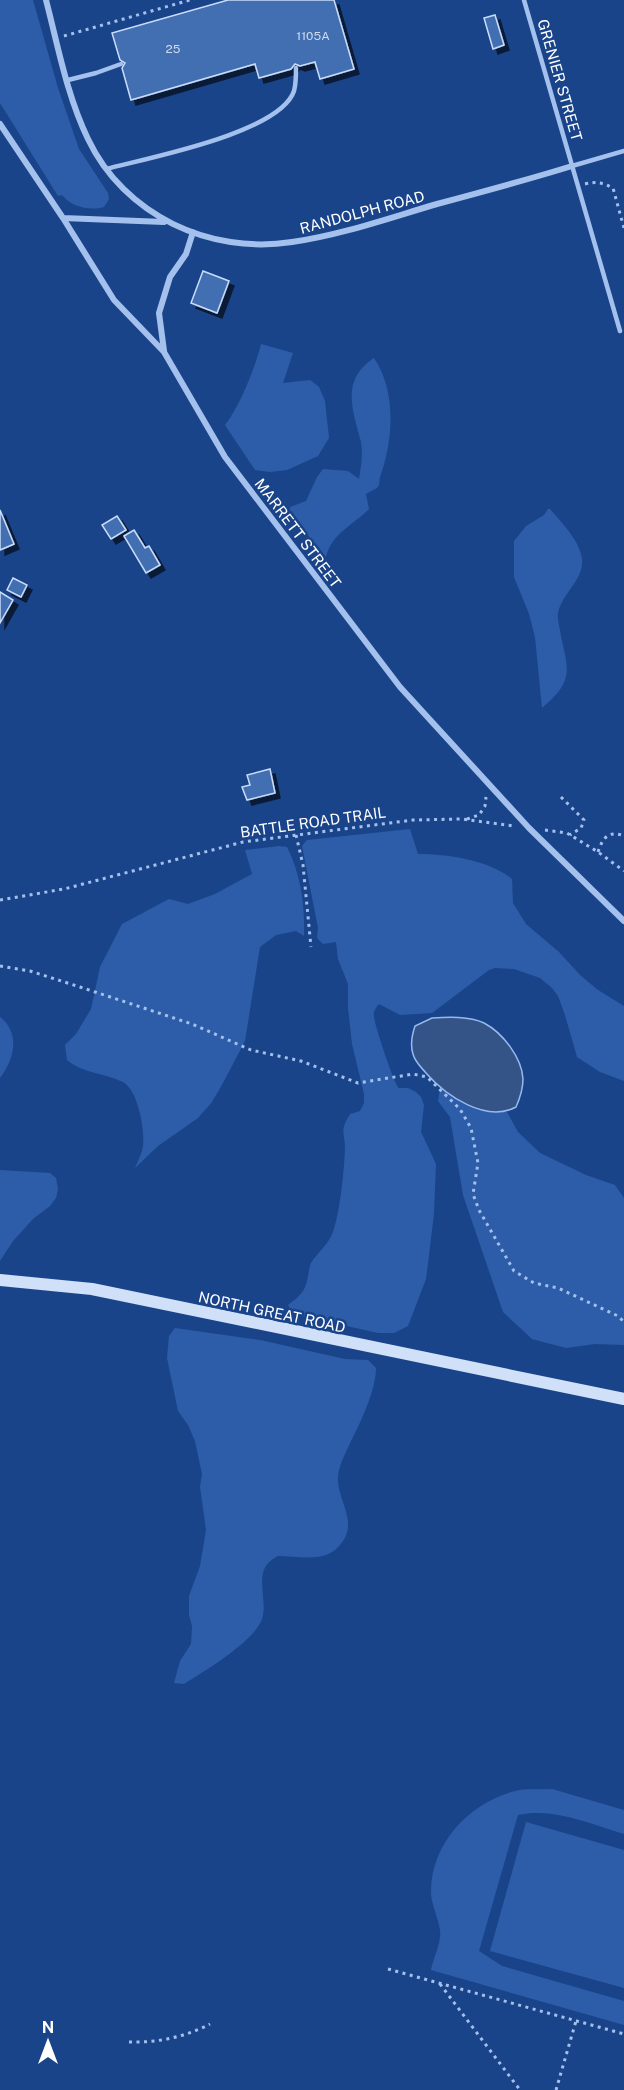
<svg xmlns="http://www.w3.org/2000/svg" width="624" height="2090" viewBox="0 0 624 2090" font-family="'Public Sans',sans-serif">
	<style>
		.green { fill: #2d5da8 }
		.water { fill: #345386; stroke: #96baef; stroke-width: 1.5 }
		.building { fill: #436eb2; stroke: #c9dcf9; stroke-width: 1.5; filter: url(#shadow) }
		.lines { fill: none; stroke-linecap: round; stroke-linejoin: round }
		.path { stroke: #a4c0ed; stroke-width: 3; stroke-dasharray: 3 4.5; stroke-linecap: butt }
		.lane { stroke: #a4c0ed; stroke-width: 4.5 }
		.street { stroke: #a4c0ed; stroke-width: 6 }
		.secondary { stroke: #d0e0f9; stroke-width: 12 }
		.labels { text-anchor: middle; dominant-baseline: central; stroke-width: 5; stroke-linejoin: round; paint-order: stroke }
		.number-label { font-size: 12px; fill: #d0dbec }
		.street-label { font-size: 15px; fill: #fff; stroke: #1a448a }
	</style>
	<defs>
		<filter id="shadow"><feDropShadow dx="5" dy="5" stdDeviation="0" flood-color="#0009"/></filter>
	</defs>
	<rect width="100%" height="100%" fill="#1a448a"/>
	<path class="green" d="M0,0H33L58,88L79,149L108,193L109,199L104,207C89,211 72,207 62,195L58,196L0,103Z
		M261,344L293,353L283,383L310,380L319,387L325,401L329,438L318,456L287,470L270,472L255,470L225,425C240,406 255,368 261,344Z
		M374,358C397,392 393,441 380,477C379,480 380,484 378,487C376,489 369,492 366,494L369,509C353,525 331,534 326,557L302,528L291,521L290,507L306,501L317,477L323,469L348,471L359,479C361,468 363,453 361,442C353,411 340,380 374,358Z
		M548,509H550C562,523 580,541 582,559C584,580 562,593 558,613C557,620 560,628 561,636C569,672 573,682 542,708L535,637L529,614L514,577V541L526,526L544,515Z
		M410,829L418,854C447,854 489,860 512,879L513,903L526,924L559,952L580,975L598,990L624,1006V1081L600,1072L577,1057L565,1015L558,996L552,988L540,978L514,969L495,968L489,970L432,1013L400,1015L379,1004C376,1008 373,1011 374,1017C375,1026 394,1084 399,1088H408L416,1092L421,1097L424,1105L421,1132L436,1164L434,1214L426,1279L408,1326L394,1333H378L302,1316L290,1309L288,1305C300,1296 306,1291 308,1276C309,1272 309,1267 311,1263C318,1252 328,1245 333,1232C340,1212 344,1172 345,1149C345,1131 339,1132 350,1114L360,1111L364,1103V1094L352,1044L348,1008V984L338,959L336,942L323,944L317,938L318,928L302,846L307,840Z
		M279,846L287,847C301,875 305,905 304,936L296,931L276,935L260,947L245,1041L223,1083L212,1102L198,1118L158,1146L135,1168C138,1161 142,1153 143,1146C145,1130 138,1090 123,1082C104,1073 82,1073 67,1060L65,1045L76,1034L91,1009L100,967L122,924L169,899L188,904L215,894L252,874L245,850Z
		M0,1017C21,1033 14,1060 0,1078Z
		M440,1089C464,1102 478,1111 507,1112L518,1132L540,1153L586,1175L615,1185L624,1198V1345L595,1344L566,1348L532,1339L503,1312L463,1195L450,1117L438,1101Z
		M0,1170L50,1173L56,1178L58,1189L56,1198L50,1206L33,1219L13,1241L0,1261Z
		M175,1328L260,1340L345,1359L368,1360L376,1368C376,1389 361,1422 351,1441C346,1452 339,1465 338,1476C336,1501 361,1522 339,1546C325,1563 298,1556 278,1556C250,1569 269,1597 262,1619C254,1642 204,1671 184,1684L174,1683L180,1661L191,1644L192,1626L189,1615V1596L200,1566L206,1530L200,1487L202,1474L195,1441L188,1425L178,1411L167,1358L169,1336Z
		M552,1789L624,1810V1834C590,1824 554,1807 518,1815L479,1951L502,1966L624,2001V2025L431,1970C433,1959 442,1941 440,1930C438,1917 432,1906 431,1894C430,1844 469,1803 515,1791C526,1788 540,1790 552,1789Z
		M526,1822L624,1850V1988L490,1951Z"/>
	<path class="water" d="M432,1018C448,1017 469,1016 484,1023C503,1033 522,1058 523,1079C523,1089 520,1098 516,1107C486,1123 446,1096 426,1073C421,1067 415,1062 413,1054C410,1045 412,1035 415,1026Z"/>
	<path class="building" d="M228,0H334L354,69L320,79L315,62L300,66L295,64L291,69L259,78L255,64L131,100L122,68L125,63L120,60L112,33Z
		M495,15L504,45L493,49L484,18Z
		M203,271L229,281L217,313L191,303Z
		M0,510L14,544L0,550Z
		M117,516L126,530L111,539L102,525Z
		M134,530L145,548L149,546L160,565L146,573L124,536Z
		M13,578L27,585L21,597L7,590Z
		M0,592L13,600L0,623Z
		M270,769L275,793L247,800L242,787L250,785L247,775Z"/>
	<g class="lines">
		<path class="path" d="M64,36L190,0
			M585,184C597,181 603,183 613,188L624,228
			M561,797L584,820L581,828L570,835
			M467,819L479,815L485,806L486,797
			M545,830L567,833L598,852L624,871
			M296,835L303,865L311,947
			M598,852C603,837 609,830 624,836
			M0,900L64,889L243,842L413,820L462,819L514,826
			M0,966L30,971L80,987L192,1024L251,1050L301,1061L358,1083L413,1074L427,1077L460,1109L471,1128L478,1163L473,1194L479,1210L514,1271L534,1283L558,1288L618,1316L624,1322
			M388,1969L624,2034
			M440,1984L520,2090
			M129,2042C157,2043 185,2037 210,2024
			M556,2090L576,2021"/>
		<path class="lane" d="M524,0L620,331
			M68,80L96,73L121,64
			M572,166L624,151
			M106,169C147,158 280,133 294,91C296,84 296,75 296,68"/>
		<path class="street" d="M46,0C58,46 67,96 88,139C124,215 210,255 292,242C341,235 389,218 437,204C482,192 527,180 572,166
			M0,124L63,218L114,300L164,352L225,457L400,687L529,828L624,921
			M63,218L164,222
			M164,351L159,313L170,277L186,254L193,232"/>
		<path class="secondary" d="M0,1280L92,1289L624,1399"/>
	</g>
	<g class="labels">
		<g class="number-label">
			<text x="313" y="36">1105A</text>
			<text x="173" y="49">25</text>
		</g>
		<g class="street-label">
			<text transform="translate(560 80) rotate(74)">GRENIER STREET</text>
			<text transform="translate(362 212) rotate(-15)">RANDOLPH ROAD</text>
			<text transform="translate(298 533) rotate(53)">MARRETT STREET</text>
			<text transform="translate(313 822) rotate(-8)">BATTLE ROAD TRAIL</text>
			<text transform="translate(272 1312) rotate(12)">NORTH GREAT ROAD</text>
		</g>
	</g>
	<g transform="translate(48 2042)" stroke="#1a448a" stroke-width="4.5" paint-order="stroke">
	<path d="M0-4.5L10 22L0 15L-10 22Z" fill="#ffffff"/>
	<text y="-9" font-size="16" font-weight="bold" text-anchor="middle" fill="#ffffff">N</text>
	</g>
</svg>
